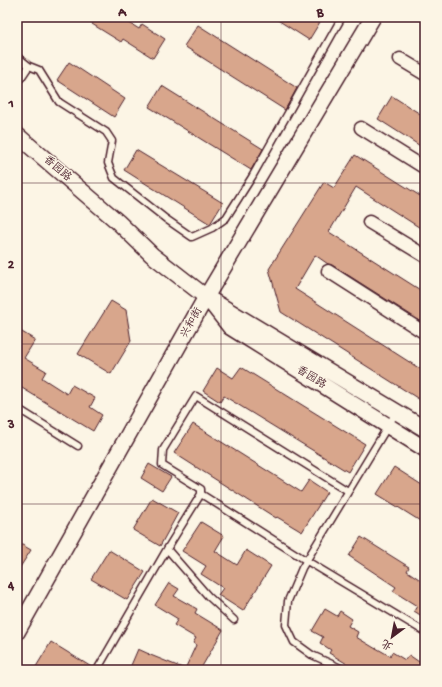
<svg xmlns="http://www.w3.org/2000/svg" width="442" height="687" viewBox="0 0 442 687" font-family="'Gochi Hand','LXGW WenKai TC',sans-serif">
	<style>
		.building { fill: #d8a68c; stroke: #4a1f2b }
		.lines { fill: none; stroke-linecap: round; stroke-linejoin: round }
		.service-casing { stroke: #4a1f2b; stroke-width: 9 }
		.minor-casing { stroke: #4a1f2b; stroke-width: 15 }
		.tertiary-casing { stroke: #4a1f2b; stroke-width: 18 }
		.service { stroke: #fcf5e5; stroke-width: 6 }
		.minor { stroke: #fcf5e5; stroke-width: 12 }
		.tertiary { stroke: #fcf5e5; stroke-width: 15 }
		.grid { fill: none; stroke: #4a1f2b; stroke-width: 1; stroke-opacity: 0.55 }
		.labels { text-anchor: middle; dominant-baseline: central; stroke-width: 3; stroke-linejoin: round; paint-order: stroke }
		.street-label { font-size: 11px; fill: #4a1f2b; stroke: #fcf5e5 }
		.neatline { fill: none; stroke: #4a1f2b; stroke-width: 1.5 }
		.grid-label { font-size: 13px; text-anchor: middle; font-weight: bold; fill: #4a1f2b }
	</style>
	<rect width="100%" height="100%" fill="#fcf5e5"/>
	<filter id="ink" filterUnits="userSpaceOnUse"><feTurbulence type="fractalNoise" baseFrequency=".025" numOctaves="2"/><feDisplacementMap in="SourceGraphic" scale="8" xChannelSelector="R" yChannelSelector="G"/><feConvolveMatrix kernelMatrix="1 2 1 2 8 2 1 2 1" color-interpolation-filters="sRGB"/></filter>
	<g filter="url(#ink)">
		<path class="building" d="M97,17H120L139,29L142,24L165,39L153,58L123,39L121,42L92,24Z
			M273,17H323L309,40Z
			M198,25L297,88L285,110L184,46Z
			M69,62L125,99L114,117L57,80Z
			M162,86L263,149L251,170L149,107Z
			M392,96L425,117V149L378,119Z
			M136,150L223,203L210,224L124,170Z
			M355,155L425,199V231L356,187L329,232L425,293V324L332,265L328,264L315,255L295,289L425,372V403L281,312L269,269L324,182L334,188Z
			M111,301L126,310L131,341L111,374L78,354Z
			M17,329L35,340L24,358L46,371L42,378L67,394L72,385L95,398L90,407L102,415L93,431L17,385Z
			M241,367L365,444L348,472L224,396L220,402L203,391L217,368L233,378Z
			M193,424L301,492L309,480L327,492L302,532L277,517L276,518L174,453Z
			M149,464L171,477L162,491L141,478Z
			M394,467L425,487V524L377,494Z
			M152,498L178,513L160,546L133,530Z
			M201,522L224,536L215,551L237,565L246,550L271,566L243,611L218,595L223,588L201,574L206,566L182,551Z
			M361,537L409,567L407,571L425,583V618L414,611L417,606L393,591L396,587L349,556Z
			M17,542L31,550L17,572Z
			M109,550L145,572L127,600L91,579Z
			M169,583L179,589L174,596L197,609L195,613L223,630L200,670H129L138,649L149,654H148L185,669L196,645L193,643L196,638L174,625L178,619L155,605Z
			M325,609L337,616L340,611L352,619L348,626L358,632L356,637L376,649V648L390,656L392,652L405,660L409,655L425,666V670H357L329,653L331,650L320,643L323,637L312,631Z
			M51,642L93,668V670H34Z"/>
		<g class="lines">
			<g class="service-casing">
				<path id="service" d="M17,58H19L29,66L39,70L59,102L106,132L112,141L108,163L114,178L166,219L192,237L212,228L226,218L252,177L342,17
					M21,78L29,66
					M17,408L78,446
					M201,494L307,561L425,632
					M167,549L208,596L234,620
					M97,670L167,549L201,494V489L162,465L163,450L196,396L348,491
					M345,670L312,655L294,642L286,625L288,601L302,568L397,411"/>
			</g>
			<g class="minor-casing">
				<path id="minor" d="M400,59L425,74
					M361,128L425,168
					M369,222L425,256
					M328,271L425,333"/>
			</g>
			<g class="tertiary-casing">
				<path id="tertiary" d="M17,135L118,222L152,255L206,297L425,429
					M212,304L230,327L425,449
					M17,632L206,297L373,17"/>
			</g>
			<use href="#service" class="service"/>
			<use href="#minor" class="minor"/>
			<use href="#tertiary" class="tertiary"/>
		</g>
	</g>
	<path class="grid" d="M221,17V670M17,183H425M17,344H425M17,504H425"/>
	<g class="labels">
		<g class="street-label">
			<text transform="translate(57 169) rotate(41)">香园路</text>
			<text transform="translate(192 323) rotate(-61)">兴和街</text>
			<text transform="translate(311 378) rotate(32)">香园路</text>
		</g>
	</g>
	<rect width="442" height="687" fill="none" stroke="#fcf5e5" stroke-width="44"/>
	<g transform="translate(392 637) rotate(212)" stroke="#fcf5e5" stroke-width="3" paint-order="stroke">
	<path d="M0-3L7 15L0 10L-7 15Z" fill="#4a1f2b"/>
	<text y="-6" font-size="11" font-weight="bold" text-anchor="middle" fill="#4a1f2b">北</text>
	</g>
	<rect x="22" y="22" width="398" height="643" class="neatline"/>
	<g class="grid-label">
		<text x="122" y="16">A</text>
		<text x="320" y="16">B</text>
		<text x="11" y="107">1</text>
		<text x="11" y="268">2</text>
		<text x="11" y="428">3</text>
		<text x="11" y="589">4</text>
	</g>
</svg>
